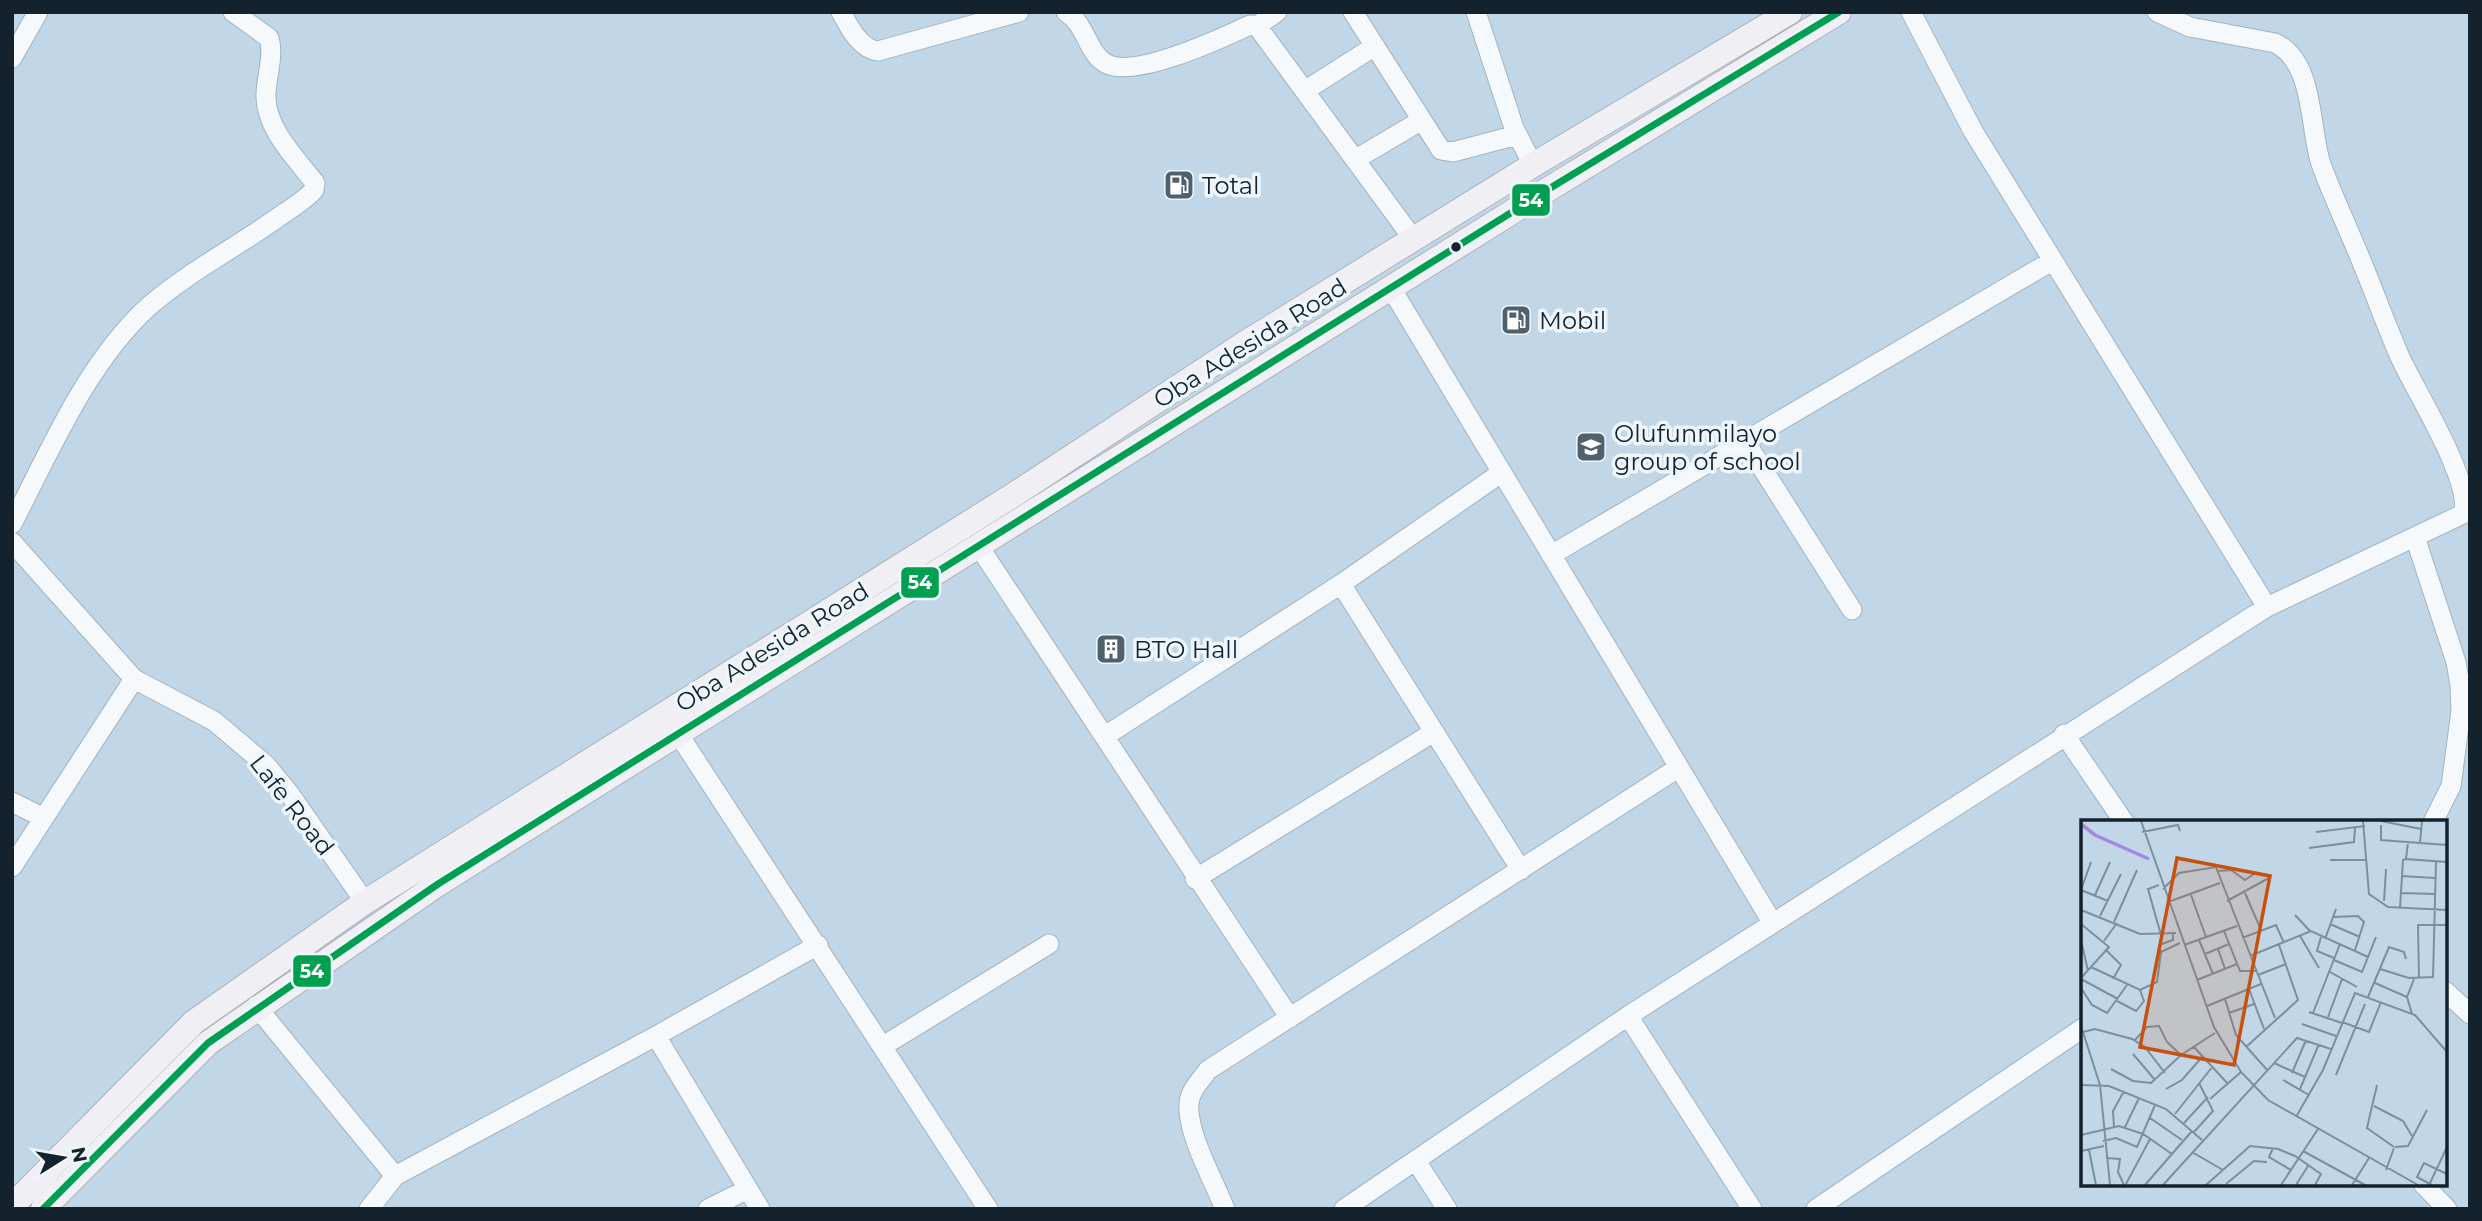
<svg xmlns="http://www.w3.org/2000/svg" width="2482" height="1221" viewBox="0 0 2482 1221" font-family="Montserrat,sans-serif">
	<style>
		.lines { fill: none; stroke-linecap: round; stroke-linejoin: round }
		.minor-casing { stroke: #a2b3bf; stroke-width: 21 }
		.major-casing { stroke: #adb3bc; stroke-width: 26 }
		.minor { stroke: #f6f9fb; stroke-width: 19 }
		.major { stroke: #f0f0f4; stroke-width: 24 }
		.bus-1-casing { stroke: #eef6fc; stroke-width: 12 }
		.bus-1 { stroke: #019f4f; stroke-width: 7 }
		.bus-dot { fill: #13222d; stroke: #eef6fc; stroke-width: 2.5 }
		.labels { text-anchor: middle; dominant-baseline: central; stroke-width: 7; stroke-linejoin: round; paint-order: stroke }
		.poi-label { font-size: 24px; fill: #13222d; stroke: #eef6fc; text-anchor: start }
		.street-label { font-size: 24px; fill: #13222d; stroke: #eef6fc }
		.inset-river { fill: none; stroke: #a28adf; stroke-width: 3.5 }
		.inset-road { fill: none; stroke: #7b8f9d; stroke-width: 2 }
		.view { fill: #c85111; fill-opacity: 0.15; stroke: #c85111; stroke-width: 3.5 }
		.inset-edge { fill: none; stroke: #13222d; stroke-width: 3.5 }
		.line-badge { stroke: #eef6fc; stroke-width: 2.5 }
		.badge-label { font-size: 19px; text-anchor: middle; font-weight: bold; fill: #fff }
	</style>
	<rect width="100%" height="100%" fill="#c1d7e7"/>
	<g class="lines">
		<g class="minor-casing">
			<path id="minor" d="M841,12C849,27 860,49 878,51L1019,12
				M1066,12C1086,24 1087,52 1105,63C1133,80 1222,38 1250,25L1257,26L1414,240
				M1353,12L1441,150L1453,152L1517,135
				M1476,12L1514,128L1533,165
				M1911,12L1973,131L2267,607
				M1257,26L1277,12
				M12,58L38,12
				M1306,90L1375,46
				M1356,159L1422,120
				M1391,288L1772,922
				M1745,441L1852,610
				M12,524C50,451 86,364 148,307C188,272 237,247 280,216C292,208 305,200 314,190L315,183C295,157 264,127 266,93C267,75 274,54 269,38L233,12
				M2415,537L2456,662L2460,685L2461,711L2451,786L2433,822
				M12,542L134,679L214,721L266,765L289,793L365,902
				M978,545L1290,1018
				M1551,555L2052,261
				M1341,584L1521,870
				M2064,734L2124,822
				M679,735L988,1209
				M1105,736L1341,584L1501,473
				M12,802L44,818
				M12,867L134,679
				M1195,879L1434,732
				M2445,991L2470,1014
				M256,1006L395,1176
				M1628,1016L1752,1209
				M656,1036L760,1209
				M883,1046L1049,944
				M1416,1161L1447,1209
				M2423,1184L2447,1209
				M369,1209L395,1176L656,1036L818,945
				M708,1209L748,1189
				M1225,1209C1214,1181 1186,1132 1189,1103C1190,1090 1201,1080 1208,1070L1678,768
				M1344,1209L1628,1016L2267,607L2463,514C2474,483 2414,389 2400,357C2385,323 2373,288 2358,253C2346,224 2332,194 2321,164C2309,128 2315,62 2275,43L2190,27L2157,12
				M1816,1209L2083,1028"/>
		</g>
		<g class="major-casing">
			<path id="major" d="M12,1206L194,1022L365,902L1015,494L1242,345L1533,165L1790,12
				M43,1209L208,1043L438,884L1552,187L1839,12"/>
		</g>
		<use href="#minor" class="minor"/>
		<use href="#major" class="major"/>
		<g class="bus-1-casing">
			<path id="bus-1" d="M43,1209L208,1043L438,884L1552,187L1839,12"/>
		</g>
		<use href="#bus-1" class="bus-1"/>
	</g>
	<defs>
		<g id="fuel-square" transform="scale(1.575)"><rect x="-9" y="-9" width="18" height="18" rx="4" fill="#50616e" stroke="#eef6fc"/><path d="M-5.5-6h7V0h2V4h1.3V-2.5L3-4.5l.8-.8L6-3V5H2.5V1h-1V6h-7ZM-4.2-4.7v3.2H.2V-4.7Z" fill="#fff"/></g>
		<g id="school-square" transform="scale(1.575)"><rect x="-9" y="-9" width="18" height="18" rx="4" fill="#50616e" stroke="#eef6fc"/><path d="M0-5L7-2L0 1L-7-2ZM-4 1L0 2.5L4 1V4Q0 6-4 4Z" fill="#fff"/></g>
		<g id="building-square" transform="scale(1.575)"><rect x="-9" y="-9" width="18" height="18" rx="4" fill="#50616e" stroke="#eef6fc"/><path d="M-4-6H4V6H1V3H-1V6H-4ZM-2.5-4.3h1.7v1.8h-1.7ZM.8-4.3h1.7v1.8H.8ZM-2.5-1h1.7V.8h-1.7ZM.8-1h1.7V.8H.8Z" fill="#fff"/></g>
	</defs>
	<g fill-rule="evenodd">
		<use href="#fuel-square" x="1179" y="185"/>
		<use href="#fuel-square" x="1516" y="320"/>
		<use href="#school-square" x="1591" y="447"/>
		<use href="#building-square" x="1111" y="649"/>
	</g>
	<circle class="bus-dot" cx="1456" cy="247" r="6"/>
	<g class="labels">
		<g class="poi-label">
			<text x="1202" y="185">Total</text>
			<text x="1539" y="320">Mobil</text>
			<text x="1614" y="433">Olufunmilayo<tspan x="1614" dy="28">group of school</tspan></text>
			<text x="1134" y="649">BTO Hall</text>
		</g>
		<g class="street-label">
			<text transform="translate(1250 343) rotate(-32)">Oba Adesida Road</text>
			<text transform="translate(772 647) rotate(-32)">Oba Adesida Road</text>
			<text transform="translate(292 805) rotate(52)">Lafe Road</text>
		</g>
	</g>
	<g transform="translate(2081 820)">
		<rect width="366" height="366" fill="#c1d7e7"/>
		<path class="inset-river" d="M0,4L14,15L68,39"/>
		<path class="inset-road" d="M60,1L133,207L160,252L187,280L337,365M282,1L288,74L307,87L366,90M300,1L340,9M341,1L339,23L366,25M300,5V20L339,23M61,12L97,5L99,11M235,12L284,6M327,22L325,39L366,42M228,28L273,22L274,8M249,40H285M136,51L150,50L164,60L176,52M320,56L354,58M78,65L67,69L80,115M82,69L98,53L135,47L194,198M0,70L10,42M0,70L27,81M164,73L180,110M320,73L353,74M14,75L29,42M110,75L125,117M146,81L188,58M303,81L305,49M87,82L139,63M319,88L322,40L325,39M0,90L59,114L95,113M214,95L229,111M19,96L40,54M252,97L277,96L283,102L274,130M33,102L56,50M0,104L28,127L0,158M249,104L279,117M143,111L159,151H175M219,116L238,148M240,117L236,131L253,138M161,118L195,105L203,123M244,119L255,89M0,120L7,151M118,120L132,154M23,121L36,103M103,125L156,106M137,129L144,149M25,130L40,145L32,159M80,132L78,125L92,120V114M124,134L148,124M169,136L230,111L287,137M253,140L281,152L295,117M10,147L59,170L76,162L80,132L99,123M299,149L328,158L352,157L355,42M249,152L276,167M177,155L205,144M338,157L337,105H366M0,159L37,179M116,160L156,144M294,163L326,177M0,168L11,185L26,193L46,165M168,169L183,209M287,177L308,127L323,132L325,139M144,179L155,215L187,251M36,181L55,191L63,181L59,170M126,186L180,164M228,192L261,203M148,193L173,184M232,193L259,124M331,194L326,177L333,159M247,197L261,159M261,202L288,212L300,182M221,204L255,216M0,206L19,265L29,365M2,212L14,209L51,219L64,227L84,253M53,221L66,207L78,206L86,222L100,235M113,227L147,264M165,227L217,180L198,125M52,234L74,260M193,243L224,257M30,249L52,261L70,263L100,235L134,213M211,253L225,220M255,255L284,184M202,260L228,275M0,265L28,266L85,289L121,320M296,265L286,308L313,327M85,269L101,260L122,236M219,269L238,224M129,279L160,252M293,286L322,301L331,316M94,294L132,246M215,297L242,250L274,173L334,195L366,232M69,298L101,320M103,303L127,277M33,307L32,291L43,271M44,307L58,278M113,312L132,291L118,263M0,315L38,306L62,314L91,334M22,321L35,318L56,327L74,285M314,327L327,326L346,290M192,328L188,337L210,350M8,330L15,365M0,331L23,326M222,331L284,365M111,332L142,350M25,338L39,339L37,352L43,365M305,350L313,328M349,363L366,327M45,364L69,319M145,364L173,341L186,342M64,365L111,311M82,365L216,218L250,229M125,365L169,326L197,329L214,336L240,354L234,365M200,365L237,309M215,365L227,346M271,365L288,338M351,365L336,357L343,343L366,354"/>
		<path class="view" d="M96,38L189,56L153,245L59,227Z"/>
		<rect width="366" height="366" class="inset-edge"/>
	</g>
	<g class="line-badge">
		<rect x="1511" y="183" width="40" height="34" rx="7" fill="#019f4f"/>
		<rect x="900" y="566" width="40" height="33" rx="7" fill="#019f4f"/>
		<rect x="292" y="954" width="40" height="34" rx="7" fill="#019f4f"/>
	</g>
	<g class="badge-label">
		<text x="1531" y="207">54</text>
		<text x="920" y="589">54</text>
		<text x="312" y="978">54</text>
	</g>
	<rect width="2482" height="1221" fill="none" stroke="#13222d" stroke-width="28"/>
	<g transform="translate(63 1158) rotate(79)" stroke="#eef6fc" stroke-width="5" paint-order="stroke">
	<path d="M0-5L12 26L0 18L-12 26Z" fill="#13222d"/>
	<text y="-10" font-size="19" font-weight="bold" text-anchor="middle" fill="#13222d">N</text>
	</g>
</svg>
